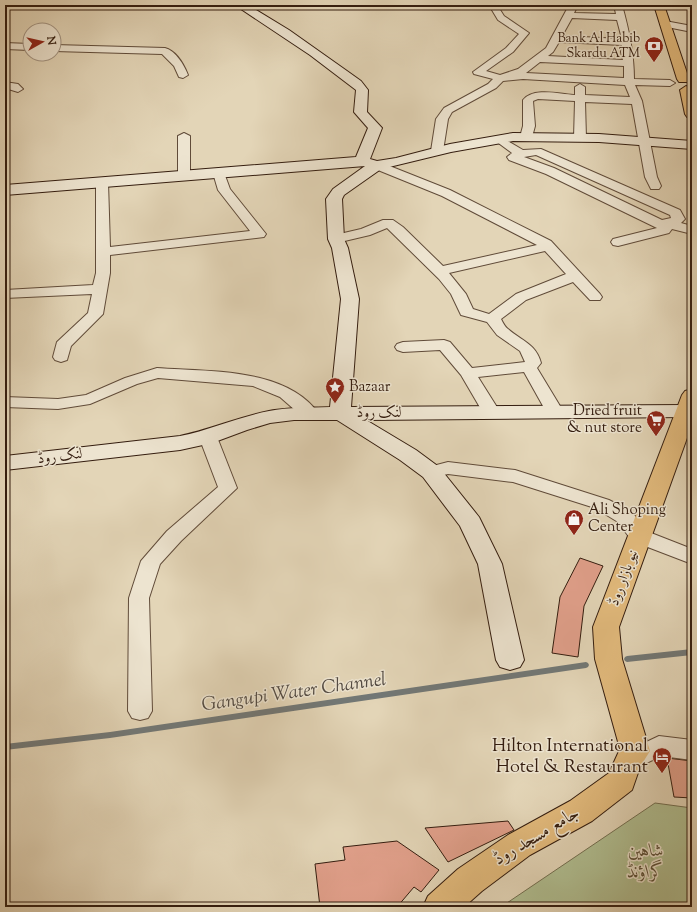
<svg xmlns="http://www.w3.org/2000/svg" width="697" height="912" viewBox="0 0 697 912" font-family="'Sorts Mill Goudy',Amiri,serif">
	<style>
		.green { fill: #b0be91; stroke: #726e50 }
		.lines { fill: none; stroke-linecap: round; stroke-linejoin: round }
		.stream { fill: #727876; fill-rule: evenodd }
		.building { fill: #e1a08b; stroke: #341d0f }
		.street-casing { stroke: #604b39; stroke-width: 2 }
		.secondary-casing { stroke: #341d0f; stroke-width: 2 }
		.highway-casing { stroke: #341d0f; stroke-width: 2 }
		.street { fill: #ede4d0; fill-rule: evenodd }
		.secondary { fill: #ede4d0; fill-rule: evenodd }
		.highway { fill: #e2ba7c; fill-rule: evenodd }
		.labels { text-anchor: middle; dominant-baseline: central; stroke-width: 3; stroke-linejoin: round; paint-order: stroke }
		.far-poi-label { font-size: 13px; fill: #341d0f; stroke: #ede4d0; text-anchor: end }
		.poi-label { font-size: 15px; fill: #341d0f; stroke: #ede4d0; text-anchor: start }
		.street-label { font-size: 15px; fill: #341d0f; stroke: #ede4d0 }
		.near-poi-label { font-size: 18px; fill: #341d0f; stroke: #ede4d0; text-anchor: end }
		.near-street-label { font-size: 18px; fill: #341d0f; stroke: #ede4d0 }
		.near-park-label { font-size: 18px; font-style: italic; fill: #594d36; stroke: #ede4d0 }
		.near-water-label { font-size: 19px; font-style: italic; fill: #534b43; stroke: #ede4d0 }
	</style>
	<rect width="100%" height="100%" fill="#e3d5b7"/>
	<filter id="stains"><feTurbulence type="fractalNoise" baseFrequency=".005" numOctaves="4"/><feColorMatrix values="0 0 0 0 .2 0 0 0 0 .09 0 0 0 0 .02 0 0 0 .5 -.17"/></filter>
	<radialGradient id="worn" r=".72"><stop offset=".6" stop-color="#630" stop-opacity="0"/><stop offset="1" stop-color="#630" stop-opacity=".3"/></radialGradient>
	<path class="green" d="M655,803L692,808V907H501Z"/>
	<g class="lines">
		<path class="stream" d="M692,649V655L627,662L625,661L624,659L625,657L627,656Z
			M586,662L588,663L589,665L588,667L586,668L110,738L5,750V744L110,732Z"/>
	</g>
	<path class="building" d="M580,558L603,566L584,606L578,657L552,653L560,597Z
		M667,758L692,761V798L674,797Z
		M508,821L514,830L448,862L425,828Z
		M397,841L439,870L421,892L414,887L397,907H320L315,864L345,860L343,847Z"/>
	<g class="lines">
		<g class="street-casing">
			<path id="street" d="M489,5H497L504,16L529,33L513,52L486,71L500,75L518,69L546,48L567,9L541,8L537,5H578L574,13L616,14L614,5H622C629,30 634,53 634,79L670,80L675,83L670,86L635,85L642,101L657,177L661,186L659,189H651L645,177L632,104L585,102L586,138L580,141L574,138L575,101L538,99L533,101L535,126L532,137L526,140L520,137L523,126V100C533,87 560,94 575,95V87L580,84L585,87V95L630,97L625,85L523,79L503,81L496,88L452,112L448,119L443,151L441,153H433L431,151L436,119L444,108L488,84L493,79L474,74L473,72L506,48L519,34L498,20ZM572,18L617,20L622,39L562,36ZM559,42L622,45L621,52L623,60L548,56L553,52ZM540,62L624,66V78L526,73Z
				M665,21L692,26V32L662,26L660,24Z
				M5,43L30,44V50L5,49Z
				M54,45L165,48C176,51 184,65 188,75L183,78L179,77L174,66L162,54L54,51Z
				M5,82L18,84L23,89L18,92L5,88Z
				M184,133L190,136V176L184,180L178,176V136Z
				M499,136L523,150L541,149L680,210L685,219L681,223L692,226V234L672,229L669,233L618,246L613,245L611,242L613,239L657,228L546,174L509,160L507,157L512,153L493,139ZM536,155L670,215L671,218L662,220L554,168L524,157Z
				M377,161L450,190L551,241L600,294L602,297L600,300H590L573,282L526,300L501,319C503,323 505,327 508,329C522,341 536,344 541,363L537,368L563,411L560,415L554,416L548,415L524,372L478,377L500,412L497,416L491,417L485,416L461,375L440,350L403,352L397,350L395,347L397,344L403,342L444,340L450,342L472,368L525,362L520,351L497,335L487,322L461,315L451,294L439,279L387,228L370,235L336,243L331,242L329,239L331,236L361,229L383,220H393L403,227L443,266L537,245L442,196L373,168L371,165L373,162ZM545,251L566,274L516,294L489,314L473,309L466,294L449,273Z
				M219,169L223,170L230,189L266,234L264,237L110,255V273L103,314L71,346L67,360L61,362L55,360L53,357L57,342L88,313L92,294L5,298V290L93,285L96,273V182L98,179L102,178L108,182L110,247L250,231L218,190L213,173Z
				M157,368C208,372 286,367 319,414L316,418L310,419L304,418L280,397L253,386L158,378L137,384L90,404L58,409L5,407V397L58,399L86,395L125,378Z
				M208,432L214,433L217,437L237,488L181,541L160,564L149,598L152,711L148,718L140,720L132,718L128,711L129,598L141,561L167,531L218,487L199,437L202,433Z
				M448,462L515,470L609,500L632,512L646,531L692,549V564L632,541L618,522L595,508L513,482L448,474L431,478L425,476L422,472L425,468Z
				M659,736L692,740V760L661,756L628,772L619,769L616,762L619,755Z"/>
		</g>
		<g class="secondary-casing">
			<path id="secondary" d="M235,5H248L289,30L347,71L361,81L368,90L367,112L382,128L370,159L377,161L396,158L450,144L513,133L599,134L692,141V149L599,142L513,141L451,152L381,169L344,195L342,199L344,239L348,248L359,299L351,407L686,405L692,406V416L686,417L366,420L416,450L439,467L479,517L502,564L524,660L520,667L510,670L500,667L496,660L478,564L460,526L423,477L400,460L337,420H294L270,423L247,430L212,443L180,450L5,470V456L180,436C210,430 238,417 269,411C289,407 310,408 330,407L341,299L332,248L328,239L326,199L333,189L365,166L5,195V185L356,157L368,128L354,112L356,90L310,55Z"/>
		</g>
		<g class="highway-casing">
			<path id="highway" d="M654,5H664L689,79L687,82H679L677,79Z
				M686,86L692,89V118L687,117L685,114L680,90Z
				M692,389V424L619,627L622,659L650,751L640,767L632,790L592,821L530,855L482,891L464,907H423L428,896L458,869L508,835L570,801L609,773L620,749L595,659L593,627L682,395L685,391Z"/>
		</g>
		<use href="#street" class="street"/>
		<use href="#secondary" class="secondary"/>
		<use href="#highway" class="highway"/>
	</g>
	<defs>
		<g id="bank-pin" transform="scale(1)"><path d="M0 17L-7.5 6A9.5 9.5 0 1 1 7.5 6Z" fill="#8f2418" stroke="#ede4d0"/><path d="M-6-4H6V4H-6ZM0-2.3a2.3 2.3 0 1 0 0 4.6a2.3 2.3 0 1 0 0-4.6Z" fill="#fff"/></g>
		<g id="sight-pin" transform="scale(1)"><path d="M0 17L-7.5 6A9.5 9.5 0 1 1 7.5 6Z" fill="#8f2418" stroke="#ede4d0"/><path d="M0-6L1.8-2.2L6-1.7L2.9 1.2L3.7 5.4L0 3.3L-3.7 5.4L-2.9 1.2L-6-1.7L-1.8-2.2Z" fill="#fff"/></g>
		<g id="supermarket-pin" transform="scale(1)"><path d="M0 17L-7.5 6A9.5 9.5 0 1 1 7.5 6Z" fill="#8f2418" stroke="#ede4d0"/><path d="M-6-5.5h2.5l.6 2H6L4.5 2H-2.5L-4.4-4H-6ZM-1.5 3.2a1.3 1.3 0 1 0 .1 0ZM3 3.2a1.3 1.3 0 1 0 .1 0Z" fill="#fff"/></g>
		<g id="shop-pin" transform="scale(1)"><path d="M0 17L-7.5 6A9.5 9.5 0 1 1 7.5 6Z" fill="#8f2418" stroke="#ede4d0"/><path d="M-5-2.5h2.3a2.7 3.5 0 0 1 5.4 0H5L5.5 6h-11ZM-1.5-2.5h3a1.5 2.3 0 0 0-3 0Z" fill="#fff"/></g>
		<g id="hotel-pin" transform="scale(1)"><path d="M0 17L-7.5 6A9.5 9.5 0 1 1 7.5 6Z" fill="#8f2418" stroke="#ede4d0"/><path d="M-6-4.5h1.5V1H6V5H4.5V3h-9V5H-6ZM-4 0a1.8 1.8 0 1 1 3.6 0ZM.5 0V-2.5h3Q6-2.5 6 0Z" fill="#fff"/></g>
	</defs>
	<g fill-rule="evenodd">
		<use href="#bank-pin" x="654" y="46"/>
		<use href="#sight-pin" x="335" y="387"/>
		<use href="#supermarket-pin" x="656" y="420"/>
		<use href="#shop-pin" x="574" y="519"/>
		<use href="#hotel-pin" x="662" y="757"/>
	</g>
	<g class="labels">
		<g class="far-poi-label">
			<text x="640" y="39">Bank Al Habib<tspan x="640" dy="15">Skardu ATM</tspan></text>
		</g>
		<g class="poi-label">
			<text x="349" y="387">Bazaar</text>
			<text x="642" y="411" text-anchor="end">Dried fruit<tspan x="642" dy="17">&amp; nut store</tspan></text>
			<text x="588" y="510">Ali Shoping<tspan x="588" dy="17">Center</tspan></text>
		</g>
		<g class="street-label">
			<text x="379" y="413">لنک روڈ</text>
			<text transform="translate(60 457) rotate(-7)">لنک روڈ</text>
			<text transform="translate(624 578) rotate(-70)">نیو بازار روڈ</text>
		</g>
		<g class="near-poi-label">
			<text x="648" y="747">Hilton International<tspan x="648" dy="21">Hotel &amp; Restaurant</tspan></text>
		</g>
		<g class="near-street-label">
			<text transform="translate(537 837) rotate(-31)">جامع مسجد روڈ</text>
		</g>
		<g class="near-park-label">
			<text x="646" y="852">شاہین<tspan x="646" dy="21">گراؤنڈ</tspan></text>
		</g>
		<g class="near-water-label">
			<text transform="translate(294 693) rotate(-8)">Gangupi Water Channel</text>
		</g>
	</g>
	<rect width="697" height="912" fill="none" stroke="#e3d5b7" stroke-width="20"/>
	<rect x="6" y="6" width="685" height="900" fill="none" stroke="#341d0f" stroke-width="2"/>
	<rect x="10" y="10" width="677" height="892" fill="none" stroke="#341d0f"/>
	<g transform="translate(42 42) rotate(82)"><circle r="19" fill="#ede4d0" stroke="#a39483"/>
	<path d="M0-3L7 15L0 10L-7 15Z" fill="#8f2418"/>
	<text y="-6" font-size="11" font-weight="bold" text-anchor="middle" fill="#341d0f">N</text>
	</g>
	<rect width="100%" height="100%" filter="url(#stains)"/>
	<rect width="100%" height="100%" fill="url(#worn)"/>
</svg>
